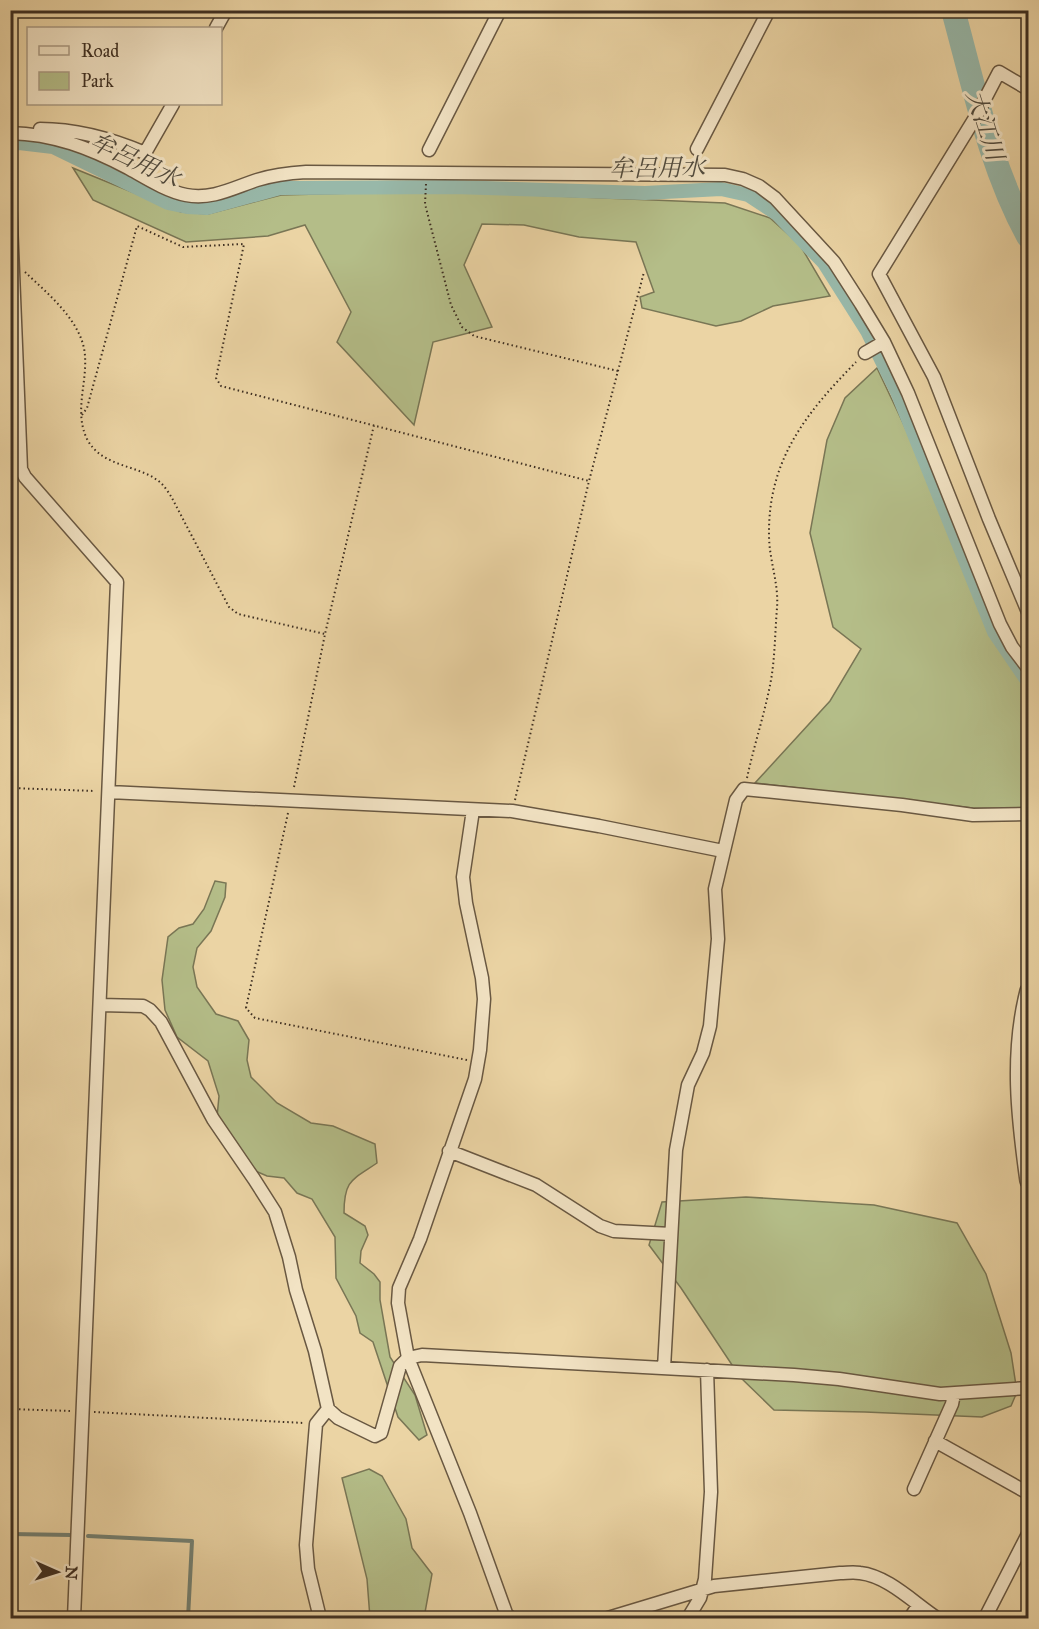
<svg xmlns="http://www.w3.org/2000/svg" width="1039" height="1629" viewBox="0 0 1039 1629" font-family="'IM FELL Great Primer','Noto Serif JP',serif">
	<style>
		.green { fill: #b4bd88; stroke: #797655; stroke-width: 1.5 }
		.lines { fill: none; stroke-linecap: round; stroke-linejoin: round }
		.stream { stroke: #748173; stroke-width: 4 }
		.canal { stroke: #98b8a9; stroke-width: 14 }
		.river { stroke: #98b8a9; stroke-width: 24 }
		.minor-casing { stroke: #695842; stroke-width: 15 }
		.tertiary-casing { stroke: #695842; stroke-width: 18 }
		.path { stroke: #3e2f22; stroke-width: 2; stroke-dasharray: 1.5 3; stroke-linecap: butt }
		.minor { stroke: #f2e3c4; stroke-width: 12 }
		.tertiary { stroke: #f2e3c4; stroke-width: 15 }
		.labels { text-anchor: middle; dominant-baseline: central; stroke-width: 6; stroke-linejoin: round; paint-order: stroke }
		.water-label { font-size: 24px; font-style: italic; fill: #504a3d; stroke: #f2e3c4 }
	</style>
	<rect width="100%" height="100%" fill="#ebd4a4"/>
	<filter id="stains"><feTurbulence type="fractalNoise" baseFrequency=".00333" numOctaves="4"/><feColorMatrix values="0 0 0 0 .2 0 0 0 0 .09 0 0 0 0 .02 0 0 0 .5 -.17"/></filter>
	<radialGradient id="worn" r=".72"><stop offset=".6" stop-color="#630" stop-opacity="0"/><stop offset="1" stop-color="#630" stop-opacity=".3"/></radialGradient>
	<path class="green" d="M73,168L181,212L208,214L281,195L432,191L725,203L770,218L800,245L830,296L773,306L741,321L716,326L642,308L640,297L654,292L636,242L579,237L524,225L482,224L464,265L492,327L433,342L414,425L337,342L351,312L305,225L268,236L186,242L93,200Z
		M877,368L930,480L960,557L999,638L1028,686V809L973,808L755,783L830,701L861,649L833,627L810,533L827,440L845,398Z
		M215,881L226,883L225,897L211,931L197,948L193,967L197,987L216,1014L238,1021L249,1040L247,1060L251,1077L277,1103L311,1123L333,1126L375,1144L377,1163C352,1180 344,1180 344,1213L365,1226L368,1235L361,1251L360,1263L374,1274L380,1282V1300L390,1357L415,1395L427,1435L419,1440L398,1417L373,1342L360,1333L356,1316L336,1278L335,1237L312,1199L297,1193L284,1178L267,1176L253,1170L217,1117L219,1096L208,1061L177,1037L165,1010L162,980L168,937L179,928L193,924L204,909Z
		M746,1197L874,1205L957,1223L986,1274L1011,1353L1017,1392L1011,1406L982,1417L865,1412L774,1410L740,1377L681,1288L649,1245L662,1202Z
		M369,1469L382,1476L406,1519L412,1548L432,1574L424,1618H370L367,1579L342,1478Z"/>
	<g class="lines">
		<path class="stream" d="M10,1534L71,1535
			M88,1536L192,1541L188,1618"/>
		<path class="canal" d="M10,144L19,143L53,147L168,203L187,207L207,208L280,188L454,187L645,193L721,189L748,195L777,214L824,263L867,331L897,392L994,632L1028,682"/>
		<path class="river" d="M953,10C974,87 990,166 1028,236"/>
		<g class="minor-casing">
			<path id="minor" d="M216,28L226,10
				M1028,89L999,72L975,118L879,274L934,377L989,519L1028,612
				M40,129C75,129 112,139 145,153L173,104
				M10,133C54,134 90,148 128,168C146,178 166,191 186,195C212,200 233,188 257,180C273,175 289,173 306,172L725,175L743,179L759,186L775,198L834,262L861,304L884,342L908,393L1000,624L1012,647L1028,668
				M697,149L769,10
				M429,150L500,10
				M10,198L21,469L25,477L117,582L74,1618
				M865,353L884,342
				M109,792L512,811L599,826L723,851
				M473,810L463,877L466,903L482,978L484,999L480,1050L475,1079L420,1239L399,1288L398,1303L408,1358L422,1355L794,1375L839,1379L940,1394L1028,1388
				M100,1005L143,1006L150,1010L161,1022L213,1119L254,1179L275,1212L289,1257L296,1290L315,1351L328,1409L338,1418L375,1436L381,1433L400,1366L408,1358L470,1513L506,1613L510,1618
				M449,1151L536,1185L600,1226L614,1231L671,1234
				M664,1368L676,1150L688,1085L703,1053L710,1026L718,939L715,889L736,800L744,789L902,805L973,815L1028,814
				M935,1441L1028,1493
				M914,1489L952,1404L954,1394
				M320,1618L308,1569L306,1545L316,1424L328,1409
				M608,1618L714,1586L840,1573C847,1573 853,1572 860,1573C888,1576 914,1603 937,1618
				M688,1618L700,1598L705,1579L711,1492L707,1370
				M910,1618L918,1606
				M985,1618L1028,1534"/>
		</g>
		<g class="tertiary-casing">
			<path id="tertiary" d="M1028,991C1012,1054 1019,1117 1028,1181"/>
		</g>
		<path class="path" d="M426,184L425,204L451,305L462,327L474,336L618,371
			M25,272C48,294 83,322 85,356C87,384 74,412 87,439C102,468 139,464 161,483C165,487 169,493 172,498L229,607L238,614L325,634
			M82,415L87,408L137,226L183,247L244,244L216,378L221,386L589,481
			M747,778C754,745 765,713 771,680C775,657 775,632 777,608C779,583 769,560 769,535C768,460 806,413 856,362
			M294,787L325,634L374,425
			M10,788L95,791
			M515,800L589,481L644,272
			M288,813L246,1008L255,1018L467,1060
			M10,1409L71,1411
			M94,1412L304,1423"/>
		<use href="#minor" class="minor"/>
		<use href="#tertiary" class="tertiary"/>
	</g>
	<g class="labels">
		<g class="water-label">
			<text transform="translate(985 125) rotate(72)">大江川</text>
			<text transform="translate(135 160) rotate(25)">牟呂用水</text>
			<text transform="translate(657 168) rotate(-1)">牟呂用水</text>
		</g>
	</g>
	<rect width="1039" height="1629" fill="none" stroke="#ebd4a4" stroke-width="36"/>
	<rect x="12" y="12" width="1015" height="1605" fill="none" stroke="#3e2f22" stroke-width="3"/>
	<rect x="18" y="18" width="1003" height="1593" fill="none" stroke="#3e2f22" stroke-width="1.5"/>
	<rect x="27" y="27" width="195" height="78" fill="#f2e3c4" stroke="#aa9b83" stroke-width="1.5"/>
	<rect x="39" y="46" width="30" height="9" fill="#f2e3c4" stroke="#aa9b83" stroke-width="1.5"/>
	<text x="81" y="57" font-size="18" fill="#3e2f22">Road</text>
	<rect x="39" y="72" width="30" height="18" fill="#b4bd88" stroke="#aa9b83" stroke-width="1.5"/>
	<text x="81" y="87" font-size="18" fill="#3e2f22">Park</text>
	<g transform="translate(57 1572) rotate(93)" stroke="#f2e3c4" stroke-width="4.5" paint-order="stroke">
	<path d="M0-4.5L10 22L0 15L-10 22Z" fill="#3e2f22"/>
	<text y="-9" font-size="16" font-weight="bold" text-anchor="middle" fill="#3e2f22">N</text>
	</g>
	<rect width="100%" height="100%" filter="url(#stains)"/>
	<rect width="100%" height="100%" fill="url(#worn)"/>
</svg>
